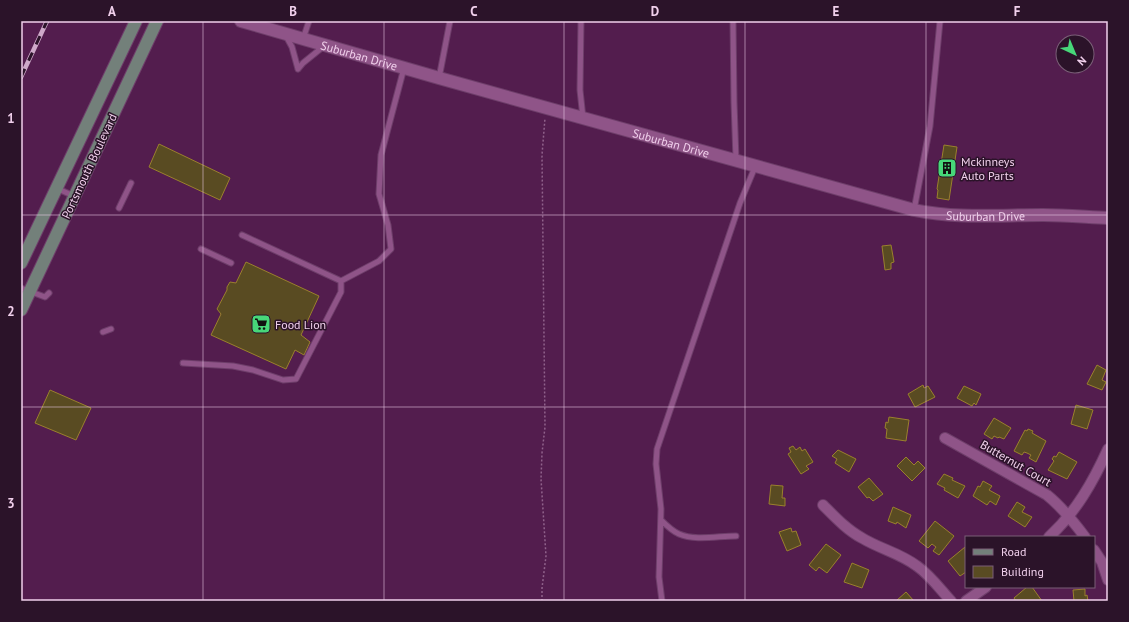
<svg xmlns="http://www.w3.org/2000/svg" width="1129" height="622" viewBox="0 0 1129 622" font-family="'PT Sans',sans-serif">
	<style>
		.building { fill: #594b22; stroke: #9a802d }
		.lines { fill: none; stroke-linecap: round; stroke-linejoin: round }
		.lane-casing { stroke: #6e3e6a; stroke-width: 7 }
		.street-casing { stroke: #6e3e6a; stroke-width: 12 }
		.secondary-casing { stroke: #6e3e6a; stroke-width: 14 }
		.primary-casing { stroke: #6e3e6a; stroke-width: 14 }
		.path { stroke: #90628b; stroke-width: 1.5; stroke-dasharray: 2 2; stroke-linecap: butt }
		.lane { stroke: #8f5488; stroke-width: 5 }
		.street { stroke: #8f5488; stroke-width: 10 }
		.secondary { stroke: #8f5488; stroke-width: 12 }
		.primary { stroke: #73807a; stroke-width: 12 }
		.rail-casing { stroke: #cea9c9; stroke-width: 4.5 }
		.rail { stroke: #2b1329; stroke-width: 3; stroke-dasharray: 9; stroke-linecap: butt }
		.grid { fill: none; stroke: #f1d0ec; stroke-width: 1; stroke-opacity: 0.55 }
		.labels { text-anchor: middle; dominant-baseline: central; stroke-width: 3; stroke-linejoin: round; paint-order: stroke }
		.street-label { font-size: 12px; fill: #f1d0ec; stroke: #2b1329 }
		.poi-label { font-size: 12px; fill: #f1d0ec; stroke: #2b1329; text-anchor: start }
		.neatline { fill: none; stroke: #f1d0ec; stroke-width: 1.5 }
		.grid-label { font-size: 13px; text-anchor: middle; font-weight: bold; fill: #f1d0ec }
	</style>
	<rect width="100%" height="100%" fill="#531d4e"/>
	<path class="building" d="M159,144L230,178L220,200L149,167Z
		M944,145L957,147L949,200L937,198L938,190L937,189Z
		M891,245L894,262L891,263V269L885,270L882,246Z
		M246,262L319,296L301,335L310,342L304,355L295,350L286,369L211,335L221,314L217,309L227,290V287L230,282L236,283Z
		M1097,365L1106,370L1102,380L1106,382L1102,390L1087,384Z
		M923,385L924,388L928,386L935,397L915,407L908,394Z
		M964,386L981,394L976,405L974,403L972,406L957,398Z
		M50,390L91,408L76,440L35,423Z
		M1076,405L1093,410L1087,429L1071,424Z
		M889,417L909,420L906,441L886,438L887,429L885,428L886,422L888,423Z
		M994,418L1011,428L1004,439L999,437L998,438L994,436L992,439L984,434Z
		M1028,429L1033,431L1032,433L1046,441L1036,462L1029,458L1031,455L1027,453L1024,452L1022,455L1014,451L1025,430L1027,431Z
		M793,446L796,450L800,447L802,451L805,449L813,462L806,466L809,469L801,474L788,454L791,452L789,448Z
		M838,450L856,459L849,472L835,463L837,459L832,456Z
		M1059,452L1077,462L1067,479L1048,470L1054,461L1052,459L1054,456L1056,457Z
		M906,457L914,465L918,461L925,468L912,481L897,466Z
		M944,474L953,478L952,480L965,486L958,498L944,490L945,488L937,484Z
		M869,478L883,494L873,501L869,497L867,498L858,487Z
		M983,481L992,486L989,490L1000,496L996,505L990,501L987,505L973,496L978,486L980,487Z
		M771,485L783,486L782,498H785V506L769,504Z
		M1017,502L1025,507L1022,512L1032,517L1025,527L1008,516Z
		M893,507L911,515L906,528L897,522L896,524L888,521Z
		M935,521L954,536L939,555L933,551L936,547L932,544L928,548L919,541Z
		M791,528L792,532L796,531L801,545L787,551L779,532Z
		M826,544L841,555L827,573L819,567L816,571L809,565Z
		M965,547L966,572L960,576L948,561Z
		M852,563L869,570L862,588L844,582Z
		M1027,587H1032L1042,601H1016L1014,598Z
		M1085,589V596L1087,595L1088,601H1074L1073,590Z
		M906,592L914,601H896Z"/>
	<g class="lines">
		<g class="lane-casing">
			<path id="lane" d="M581,21L580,90L583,118
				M733,21L734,102L736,160
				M286,36L292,47L298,69
				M303,39L309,21
				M298,69L303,63L324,46
				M439,78L450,21
				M56,188L74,196
				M119,208L131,183
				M914,210L930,126L940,21
				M201,249L231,263
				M341,281L379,261L391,249L388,225L379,194L381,155L404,68
				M21,288L45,297L49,293
				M103,332L111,329
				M183,363L233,366L253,370L283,380L296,379L341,292V281L242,235
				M661,520C666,525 672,531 679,534C695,541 718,536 736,536
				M662,601L659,577L661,509L656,464L657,449L740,203L755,167"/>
		</g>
		<g class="street-casing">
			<path id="street" d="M945,438L1047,495C1062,507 1073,521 1085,537
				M823,505C835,517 847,530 862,538C880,549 900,553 917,566C930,575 940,589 951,601
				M1049,537C1076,512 1093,482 1108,449
				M1094,550L1102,562L1108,580
				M966,601L986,587"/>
		</g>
		<g class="secondary-casing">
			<g id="secondary">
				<path id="s1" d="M241,21L439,78L914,210C957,219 1000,215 1043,215C1065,215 1086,217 1108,218"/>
			</g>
		</g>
		<g class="primary-casing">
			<path id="primary" d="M21,263L136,21
				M21,310L157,21"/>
		</g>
		<path class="path" d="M542,601V588L546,556L541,479L542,453L545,427L542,155L545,118"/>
		<use href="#lane" class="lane"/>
		<use href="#street" class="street"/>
		<use href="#secondary" class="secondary"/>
		<use href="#primary" class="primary"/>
		<g class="rail-casing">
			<path id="rail" d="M21,77L47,21"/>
		</g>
		<use href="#rail" class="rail"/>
	</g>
	<path class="grid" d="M203,21V601M384,21V601M564,21V601M745,21V601M926,21V601M21,215H1108M21,407H1108"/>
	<defs>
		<g id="building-square" transform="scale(1)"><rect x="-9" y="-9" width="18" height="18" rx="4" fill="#47d779" stroke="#2b1329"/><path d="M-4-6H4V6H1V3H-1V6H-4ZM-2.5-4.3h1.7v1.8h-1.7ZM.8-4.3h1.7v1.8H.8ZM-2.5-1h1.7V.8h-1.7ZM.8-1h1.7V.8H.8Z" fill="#111"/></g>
		<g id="supermarket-square" transform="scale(1)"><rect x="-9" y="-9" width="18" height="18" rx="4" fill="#47d779" stroke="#2b1329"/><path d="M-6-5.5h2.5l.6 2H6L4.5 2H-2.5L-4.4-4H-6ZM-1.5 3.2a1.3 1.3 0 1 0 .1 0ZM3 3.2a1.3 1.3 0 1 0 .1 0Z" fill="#111"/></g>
	</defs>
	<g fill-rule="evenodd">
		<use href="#building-square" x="947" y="168"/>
		<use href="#supermarket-square" x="261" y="324"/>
	</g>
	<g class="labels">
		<g class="street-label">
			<text stroke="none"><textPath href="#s1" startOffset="123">Suburban Drive</textPath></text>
			<text stroke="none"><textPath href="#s1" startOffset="447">Suburban Drive</textPath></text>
			<text transform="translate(89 166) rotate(-65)">Portsmouth Boulevard</text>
			<text stroke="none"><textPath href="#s1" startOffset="771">Suburban Drive</textPath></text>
			<text transform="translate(1016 463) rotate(30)">Butternut Court</text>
		</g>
		<g class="poi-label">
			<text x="961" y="161">Mckinneys<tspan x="961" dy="14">Auto Parts</tspan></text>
			<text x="275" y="324">Food Lion</text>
		</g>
	</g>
	<rect width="1129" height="622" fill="none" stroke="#2b1329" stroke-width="44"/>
	<rect x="965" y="536" width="130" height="52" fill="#2b1329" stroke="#7a5f77"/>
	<rect x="973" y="549" width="20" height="6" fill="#73807a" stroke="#7a5f77"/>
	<text x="1001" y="556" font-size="12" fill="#f1d0ec">Road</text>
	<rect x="973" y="566" width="20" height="12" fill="#594b22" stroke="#7a5f77"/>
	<text x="1001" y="576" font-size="12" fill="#f1d0ec">Building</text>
	<g transform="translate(1075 54) rotate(136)"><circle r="19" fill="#2b1329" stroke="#7a5f77"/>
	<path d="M0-3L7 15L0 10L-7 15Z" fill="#47d779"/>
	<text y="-6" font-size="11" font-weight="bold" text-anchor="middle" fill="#f1d0ec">N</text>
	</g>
	<rect x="22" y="22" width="1085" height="578" class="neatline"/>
	<g class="grid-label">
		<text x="112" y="16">A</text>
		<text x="293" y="16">B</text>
		<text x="474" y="16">C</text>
		<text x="655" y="16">D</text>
		<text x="836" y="16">E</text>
		<text x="1017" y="16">F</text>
		<text x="11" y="123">1</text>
		<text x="11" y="316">2</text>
		<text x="11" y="508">3</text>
	</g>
</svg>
